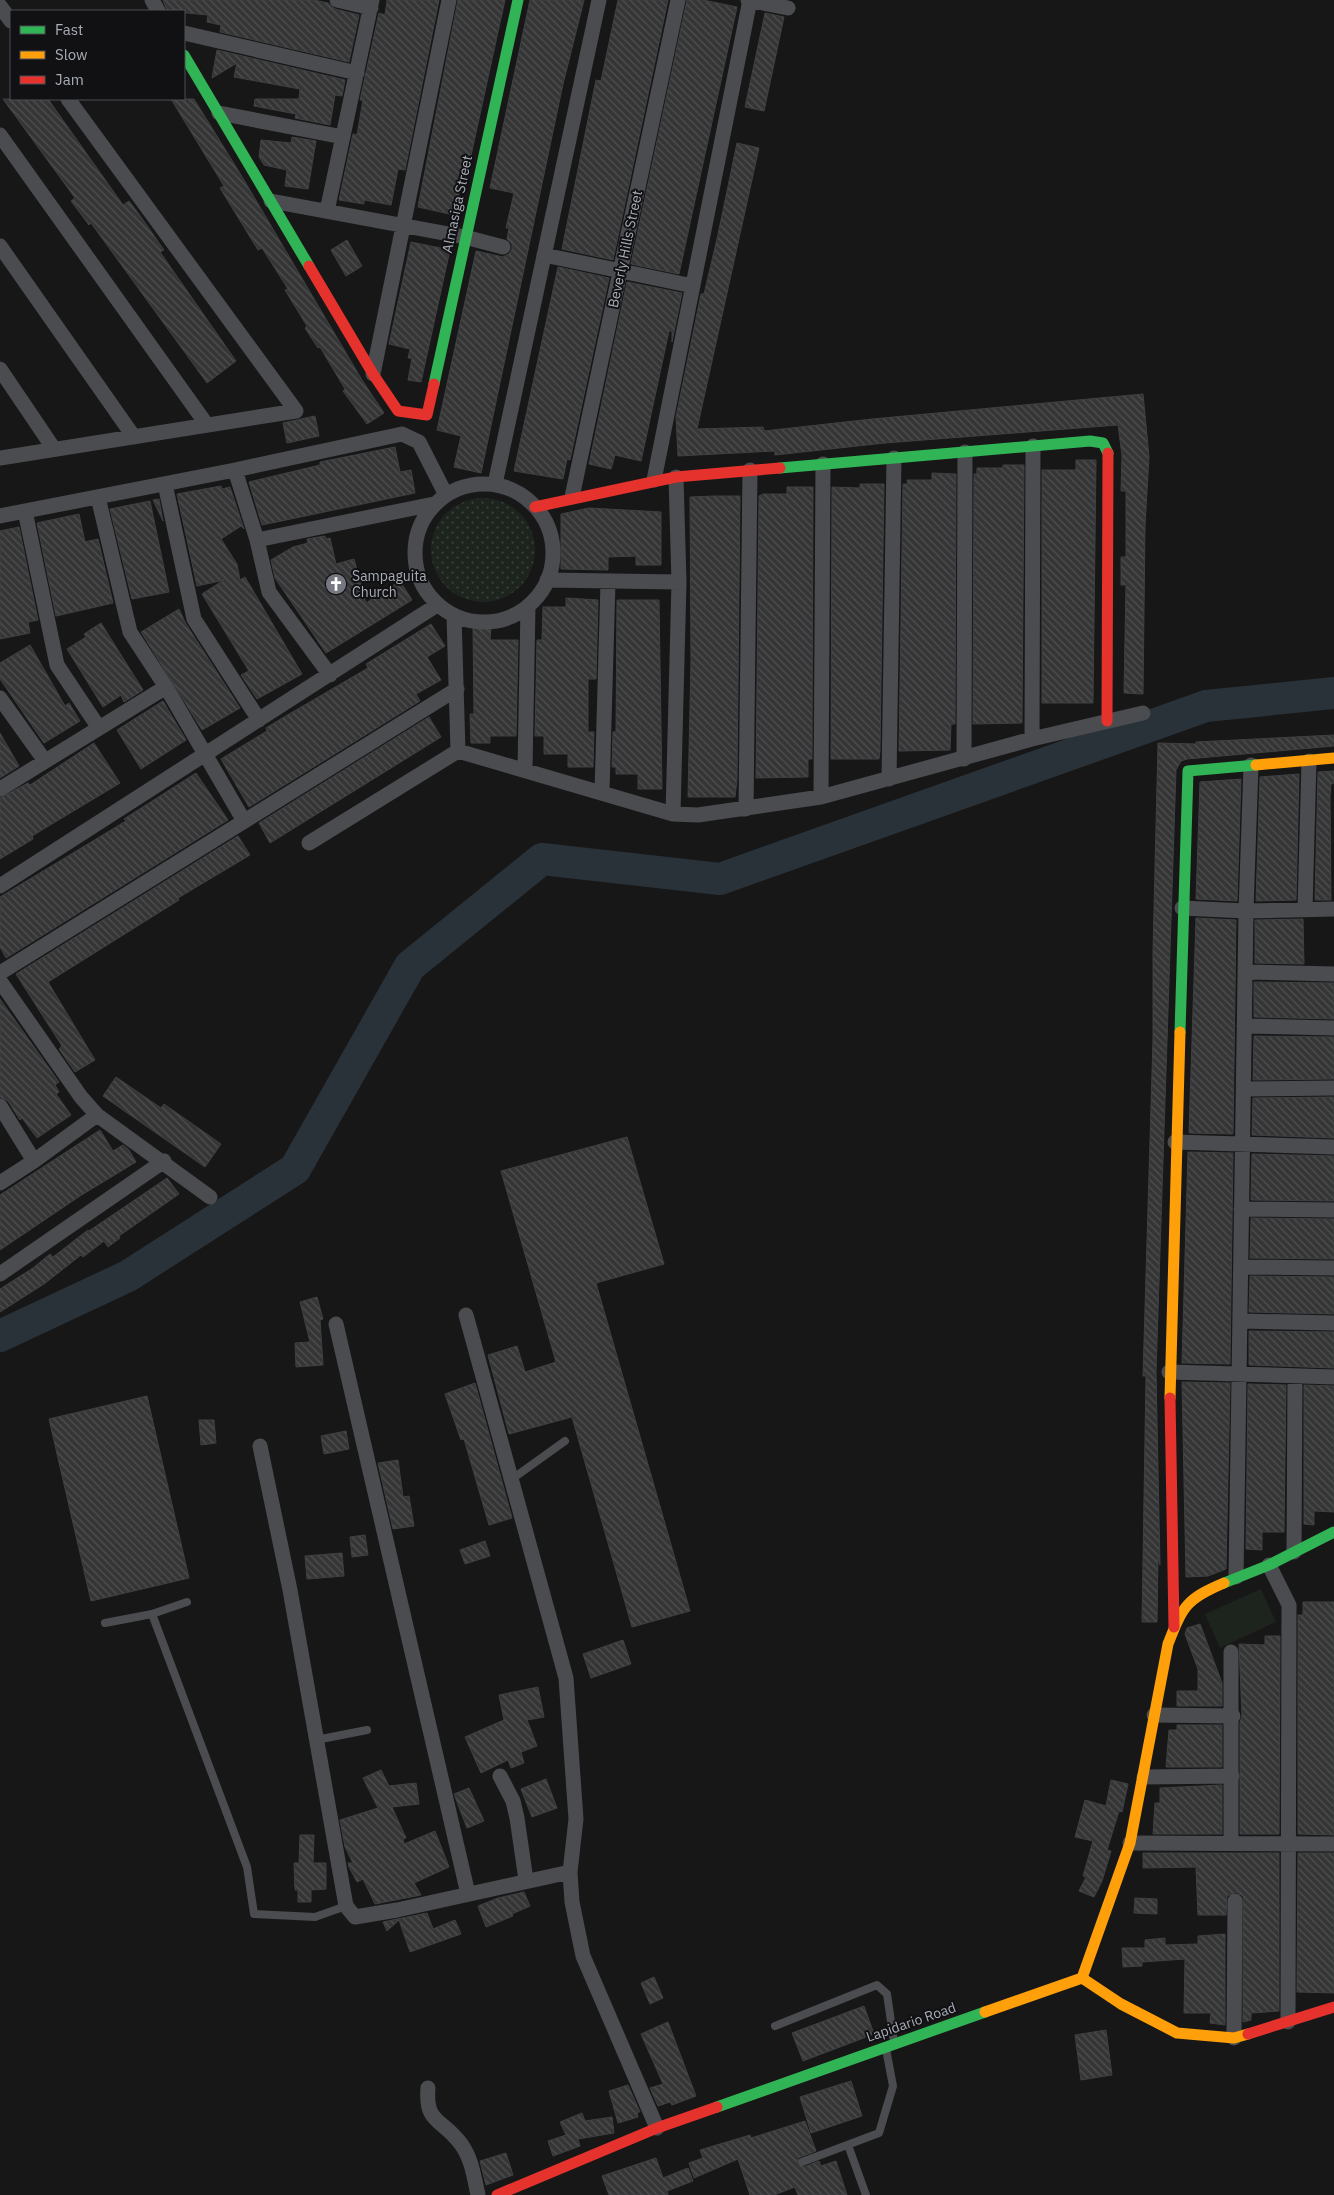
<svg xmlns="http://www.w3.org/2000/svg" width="1334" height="2195" viewBox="0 0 1334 2195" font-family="'IBM Plex Sans',sans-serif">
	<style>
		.grass { fill: #1d241e }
		.park { fill: url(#park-dots) }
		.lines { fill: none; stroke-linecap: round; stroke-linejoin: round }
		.river { stroke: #2a3239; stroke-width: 32 }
		.building { fill: url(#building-back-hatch); stroke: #3f4043 }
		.lane { stroke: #4b4c50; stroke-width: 8 }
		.street { stroke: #4b4c50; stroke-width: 15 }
		.fast { stroke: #30b455; stroke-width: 11 }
		.slow { stroke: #ff9f0a; stroke-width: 11 }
		.jam { stroke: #e5322d; stroke-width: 11 }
		.labels { text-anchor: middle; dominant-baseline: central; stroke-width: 4; stroke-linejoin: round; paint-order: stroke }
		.street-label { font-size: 14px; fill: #a8adb8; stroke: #111113 }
		.poi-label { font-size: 14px; fill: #a8adb8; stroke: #111113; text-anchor: start }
	</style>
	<defs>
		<pattern id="park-dots" width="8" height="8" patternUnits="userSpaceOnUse" patternTransform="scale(1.25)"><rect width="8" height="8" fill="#1d241e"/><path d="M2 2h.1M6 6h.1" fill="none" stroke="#3b413d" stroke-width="1.8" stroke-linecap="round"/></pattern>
		<pattern id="building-back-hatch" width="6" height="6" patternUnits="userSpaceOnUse" patternTransform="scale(1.25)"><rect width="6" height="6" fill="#353536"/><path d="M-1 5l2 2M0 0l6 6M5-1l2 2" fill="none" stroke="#4f5051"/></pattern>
	</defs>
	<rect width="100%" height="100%" fill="#171717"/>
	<path class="grass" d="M1261,1589L1276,1622L1220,1648L1205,1614Z"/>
	<path class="park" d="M431 550a52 52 0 1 1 104 0a52 52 0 1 1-104 0Z"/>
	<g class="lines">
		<path class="river" d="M0,1336L128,1276L295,1169L410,966L542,859L720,879L1206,706L1334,693"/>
	</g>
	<path class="building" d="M163,0H314L328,3L335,9L359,15L349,62L220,32L221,25L207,22L208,15L167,11Z
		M387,0H439L405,170L398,169L391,205L364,200V204L339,200L353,134L357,135L363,100H360L379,13L385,15Z
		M458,0H505L465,183L462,182L454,215L418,207Z
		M530,0H584L563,84L481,473L454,467L461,436L437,430L476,251L503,257L509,254L512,249V244L507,239L509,228H506L514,193L490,188Z
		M618,0H668L613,260L562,249L596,80L601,81Z
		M687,0H703L737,7L679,274L631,264Z
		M765,13L784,17L764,111L745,107Z
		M217,50L345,80L342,96L335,95L330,125L295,118L296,114L254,106L255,99H299L300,89L234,77L237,63L212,78Z
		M3,99H48L123,205L129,201L141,217L164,250L160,252L236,361L207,383L91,223L89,225L71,201L75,198Z
		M171,99H194L241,175L362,380L384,413L367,424L343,391L345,389L320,347L318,348L305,328L307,326L285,290L288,289L262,248L258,250L220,188L224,186Z
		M292,137L316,141L308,189L285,186L287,170L264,165L259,157L261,140L291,143Z
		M737,143L759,148L697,429L763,427L764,431L872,419L1143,394L1149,457L1145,526L1143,694L1124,693L1126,585H1121V557H1126V491H1121L1122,455L1118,425L885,443L775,455V451L678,456L676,417L701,294H704L717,239Z
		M347,240L362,266L346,276L331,250Z
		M411,242L450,250L421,382L408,380L412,358H408L410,349L389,344Z
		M558,267L609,278L570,460L567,459L563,479L514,471Z
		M627,282L682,293L672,342V331H669L641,461L615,455L611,469L589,464Z
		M315,416L319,436L287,443L283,423Z
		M395,447L400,472L411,470L415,493L262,525L249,482L320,465V462Z
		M1076,460H1096L1093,703H1042V470H1076Z
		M1003,465H1024L1022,723L973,724L974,474H977V468H1003Z
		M932,473L956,474L955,724H951L950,750L899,751L903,484H908L907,480H932Z
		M860,484H884L880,751L879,759H831L832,487L860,488Z
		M221,486L222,489L230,487L244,529L241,526L221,539L237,564L240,580L245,577L302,674L257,699L241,675L249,671L202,594L224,580L197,586L177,494Z
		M787,487H813L812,759H808V777L756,778L759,496L763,494H787Z
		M714,496H740L737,779L735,797H688L691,661L690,497Z
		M159,499L163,521L153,500Z
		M150,501L169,592L132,599L110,509Z
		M589,508L661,512V565H636V556L608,557V570L561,569V514Z
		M79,514L85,542L98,539L113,603L56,616L37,523Z
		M19,527L38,620L28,622L30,633L0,639V531Z
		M325,536L326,539L330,538L336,564L354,559L366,603L400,581L412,600L326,653L275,578L271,560L293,547L308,543L307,539Z
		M566,598L598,600L596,679H588V732H594L593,767H568V754H544V736H535L537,640H542L543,607H566Z
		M617,600H659L662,789H638V774H616V767H612L613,732H616Z
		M179,609L186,624L240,708L202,730L141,632Z
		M101,623L143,690L124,702L121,695L103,707L67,649L86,637L84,634Z
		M431,624L445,646L427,657L441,680L416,694L420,701L249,807L221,759L267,731L266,728L279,720L368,668L366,664Z
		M491,626L490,640H518L516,736H490V743H471L470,714H474L473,627Z
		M30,645L65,706L69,703L80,721L44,743L0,679V663Z
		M163,701L186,740L141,769L117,730Z
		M429,717L441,737L270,843L259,823Z
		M0,733L19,766L0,778Z
		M1334,735V746L1187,759L1181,761L1176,770L1156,1372L1160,1565L1158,1558L1157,1622H1142L1146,1376H1143L1153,1039V951L1158,743L1196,744V742Z
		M94,743L120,783L32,836L33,839L0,859V798L28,783L30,785Z
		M1334,771V783L1331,784L1330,797L1331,900H1315L1318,772Z
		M196,773L228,820L6,958L0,947V897L126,821L124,819Z
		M1299,774L1296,900L1256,901L1260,777Z
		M1241,779L1237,901L1196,899L1200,782Z
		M238,836L250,855L178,898L179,900L48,982L95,1060L75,1072L59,1049L62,1046L16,974Z
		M1196,918L1236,920L1233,1134L1189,1133Z
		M1303,919L1304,964L1255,963V920Z
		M1254,982L1334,983V1019L1254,1017Z
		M0,999L59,1082L55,1085L59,1092L56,1094L71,1115L37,1138L22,1118L20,1120L8,1101L0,1097Z
		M1254,1036L1334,1037V1079L1253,1080Z
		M116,1077L161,1108L164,1104L221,1144L205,1167L103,1096Z
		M1334,1097V1138L1252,1135L1253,1098Z
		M100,1130L113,1151L123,1145L129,1150L136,1162L80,1196L0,1250V1195Z
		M627,1137L664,1264L596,1283L690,1611L632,1627L572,1417L509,1434L488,1355L517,1346L525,1372L556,1362L501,1171Z
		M1188,1152L1233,1153L1230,1364L1182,1363Z
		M1252,1154L1334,1156V1201L1251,1200Z
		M167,1178L179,1194L119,1236L120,1238L108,1247L104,1241L83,1257L81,1255L44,1284L0,1312V1289L33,1268L50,1254L53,1257L88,1230L89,1231Z
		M1251,1218L1334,1219V1259L1250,1258Z
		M1250,1276L1334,1277V1314L1249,1312Z
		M317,1297L323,1319L320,1320L323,1365L296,1367L295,1343L310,1342L300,1302Z
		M1249,1331L1334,1332V1368L1249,1365Z
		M1182,1382L1230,1383L1226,1569L1208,1576L1186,1577Z
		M475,1383L512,1518L489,1525L464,1439L461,1440L445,1394Z
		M1248,1384L1286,1385L1284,1532H1262V1550L1246,1549Z
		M1304,1385L1334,1386V1512L1314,1511V1525L1304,1524Z
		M147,1396L189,1578L91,1601L49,1419Z
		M199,1420H214L216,1443L201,1445Z
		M346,1431L349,1449L324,1454L321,1436Z
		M398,1460L403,1497L409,1496L414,1526L393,1529L378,1463Z
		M365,1535L368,1555L352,1557L350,1537Z
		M485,1541L490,1556L465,1564L460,1550Z
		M342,1553L344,1576L307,1579L305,1556Z
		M1303,1602H1334V1835L1298,1834V1615H1303Z
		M1200,1624L1222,1683V1706H1177V1691H1198V1669L1185,1634L1187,1628Z
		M1265,1636H1280L1279,1834H1240V1722L1242,1716L1239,1644L1265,1645Z
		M623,1640L631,1664L591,1678L583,1654Z
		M538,1687L544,1717L527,1720L537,1746L521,1752L524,1763L511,1768L508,1760L481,1773L465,1737L504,1720L499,1695Z
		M1177,1725H1222V1767H1166L1169,1730H1177Z
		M381,1770L389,1786L416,1783L419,1804L392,1807L406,1838L403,1839L404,1844L435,1831L449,1867L414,1883L421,1895L375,1904L363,1879L357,1882L349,1867L348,1863H353L345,1847L340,1820L378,1808L363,1778Z
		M546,1779L557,1808L532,1817L521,1789Z
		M1111,1780L1128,1784L1122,1812L1119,1811L1107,1850L1111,1851L1102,1881L1094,1897L1079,1891L1086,1877L1083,1876L1093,1841L1075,1837L1085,1800L1106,1806Z
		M1222,1785V1834H1153L1155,1803H1160V1788Z
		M469,1788L484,1821L467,1828L454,1794Z
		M300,1835H314L313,1863H326V1889L311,1890V1902H298V1890H295L294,1863H299Z
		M1143,1853H1279V2011L1251,2013V2020L1243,2022V1896L1236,1892L1227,1896L1226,1915H1198L1196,1867L1143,1868Z
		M1298,1853H1334V1993L1297,1992Z
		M524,1892L530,1906L512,1914L513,1916L486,1927L478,1906L498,1898Z
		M1135,1898L1157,1899V1914L1134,1913Z
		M427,1913L433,1929L455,1920L461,1934L410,1952L399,1920L387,1931L383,1922Z
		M1225,1934V2025L1210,2023L1211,2013H1184L1185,1959L1142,1962V1966L1123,1967L1122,1948H1145V1940L1165,1938V1945L1198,1944V1936Z
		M654,1977L663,1998L650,2004L641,1983Z
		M864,2006L874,2034L803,2061L792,2033Z
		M668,2022L696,2096L672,2105L670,2102L658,2106L650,2088L663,2084L641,2034Z
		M1106,2030L1112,2075L1081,2080L1075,2035Z
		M851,2081L862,2116L811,2133L800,2097Z
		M628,2085L640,2112H637L638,2117L618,2123L609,2091Z
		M582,2113L585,2121L612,2117L614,2133L578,2139L580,2146L553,2156L548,2141L566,2135L560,2122Z
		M805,2121L816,2151L798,2158L797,2164L804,2167L819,2161L821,2166L836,2161L847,2195H798L795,2187L774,2195H750L738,2159L694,2178L689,2163L703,2158L700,2150L750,2135L751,2138Z
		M506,2153L513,2175L486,2185L480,2161Z
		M656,2158L663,2178L688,2168L693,2181L667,2191L668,2195H609L602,2176Z"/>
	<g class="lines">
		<path class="lane" d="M512,1479L565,1441
			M152,1614L187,1602
			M105,1623L152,1614L247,1867L254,1914L315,1917L346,1906
			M316,1740L367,1730
			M775,2026L877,1985L887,1994L894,2042
			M848,2145L866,2195
			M802,2162L879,2133L893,2086L886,2049"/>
		<path class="street" d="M152,0L158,11
			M337,0L371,8
			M748,0L788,8
			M0,6L11,21
			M184,33L357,73
			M219,113L343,137
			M0,135L207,425
			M271,201L465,237L503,247
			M327,211L372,0
			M0,246L134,437
			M544,255L693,286
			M0,369L54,449
			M373,374L449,0
			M0,458L296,411L68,99
			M235,470L257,540L269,592L330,675
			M654,480L750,0
			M165,484L194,619L259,720
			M495,484L599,0
			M415 553a69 69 0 1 1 138 0a69 69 0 1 1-138 0Z
			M98,497L130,632L166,687L244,821
			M572,497L678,0
			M25,511L57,665L99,728
			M0,516L235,470L402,434L419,442L446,495
			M257,540L434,504
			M547,580L679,582
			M454,616L458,751L673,814L698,815L821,797L1032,739L1143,713
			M0,698L45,761
			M1032,739L1033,446
			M964,759L965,452
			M525,770L528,606
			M889,779L894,458
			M0,789L166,687
			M602,792L608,582
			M821,797L823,464
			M746,809L750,470
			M673,814L679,582L676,477
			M309,843L458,751
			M0,886L437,605
			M1182,908L1246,911L1334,909
			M1305,909L1309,761
			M1245,972L1334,974
			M0,973L457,689
			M0,981L81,1097L97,1115L210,1197
			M1244,1026L1334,1028
			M1244,1089L1334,1088
			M0,1106L34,1161
			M1175,1142L1334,1147
			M0,1183L34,1161L97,1115
			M1241,1209L1334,1210
			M1241,1267L1334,1268
			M0,1274L164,1161
			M466,1315L566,1678L576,1819L570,1872L572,1902L583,1956L657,2128
			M1241,1321L1334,1323
			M336,1324L468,1894
			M1169,1372L1334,1377
			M260,1446L290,1590L346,1906L355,1917L397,1910L570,1872
			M1294,1552L1295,1376
			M1269,1565L1289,1605L1288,2022
			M1236,1577L1246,911L1251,765
			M1154,1715L1233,1716
			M500,1776L513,1801L517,1818L526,1880
			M1144,1777L1232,1776
			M1231,1842V1652
			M1130,1843L1334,1844
			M1234,2038L1235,1901
			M428,2088C425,2124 442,2118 461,2144C472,2159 474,2177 478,2195"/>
		<path class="fast" d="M184,55L309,266
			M434,384L518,0
			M780,468L1090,441L1103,443L1108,453
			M1180,1032L1188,771L1256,765
			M1224,1583L1269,1565L1334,1532
			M717,2107L985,2012"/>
		<path class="slow" d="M1256,765L1334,758
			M1170,1398L1180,1032
			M1082,1978L1130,1843L1168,1644C1183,1606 1186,1599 1224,1583
			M985,2012L1082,1978L1121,2004L1177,2033L1234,2038L1248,2034"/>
		<path class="jam" d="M309,266L373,374L398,411L427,415L434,384
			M535,507L676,477L780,468
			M1107,721L1108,453
			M1170,1398L1174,1627
			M1248,2034L1334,2007
			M497,2195L657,2128L717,2107"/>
	</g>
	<defs>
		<g id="church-disc" transform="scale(1.125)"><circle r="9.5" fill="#757880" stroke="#111113"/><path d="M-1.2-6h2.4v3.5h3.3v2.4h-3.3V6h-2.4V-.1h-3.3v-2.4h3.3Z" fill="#fff"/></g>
	</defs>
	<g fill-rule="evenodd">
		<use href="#church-disc" x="336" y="584"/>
	</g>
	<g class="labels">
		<g class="street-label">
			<text transform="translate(457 204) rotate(-78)">Almasiga Street</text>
			<text transform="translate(625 249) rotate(-78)">Beverly Hills Street</text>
			<text transform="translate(911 2022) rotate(-19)">Lapidario Road</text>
		</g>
		<g class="poi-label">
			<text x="352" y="576">Sampaguita<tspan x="352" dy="16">Church</tspan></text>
		</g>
	</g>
	<rect x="10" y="10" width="175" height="90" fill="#111113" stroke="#4d4f55"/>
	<rect x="20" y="26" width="25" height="8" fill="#30b455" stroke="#4d4f55"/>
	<text x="55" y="35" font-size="15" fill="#a8adb8">Fast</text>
	<rect x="20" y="51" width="25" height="8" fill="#ff9f0a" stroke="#4d4f55"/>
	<text x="55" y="60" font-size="15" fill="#a8adb8">Slow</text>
	<rect x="20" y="76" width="25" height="8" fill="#e5322d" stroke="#4d4f55"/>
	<text x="55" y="85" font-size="15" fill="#a8adb8">Jam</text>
</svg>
